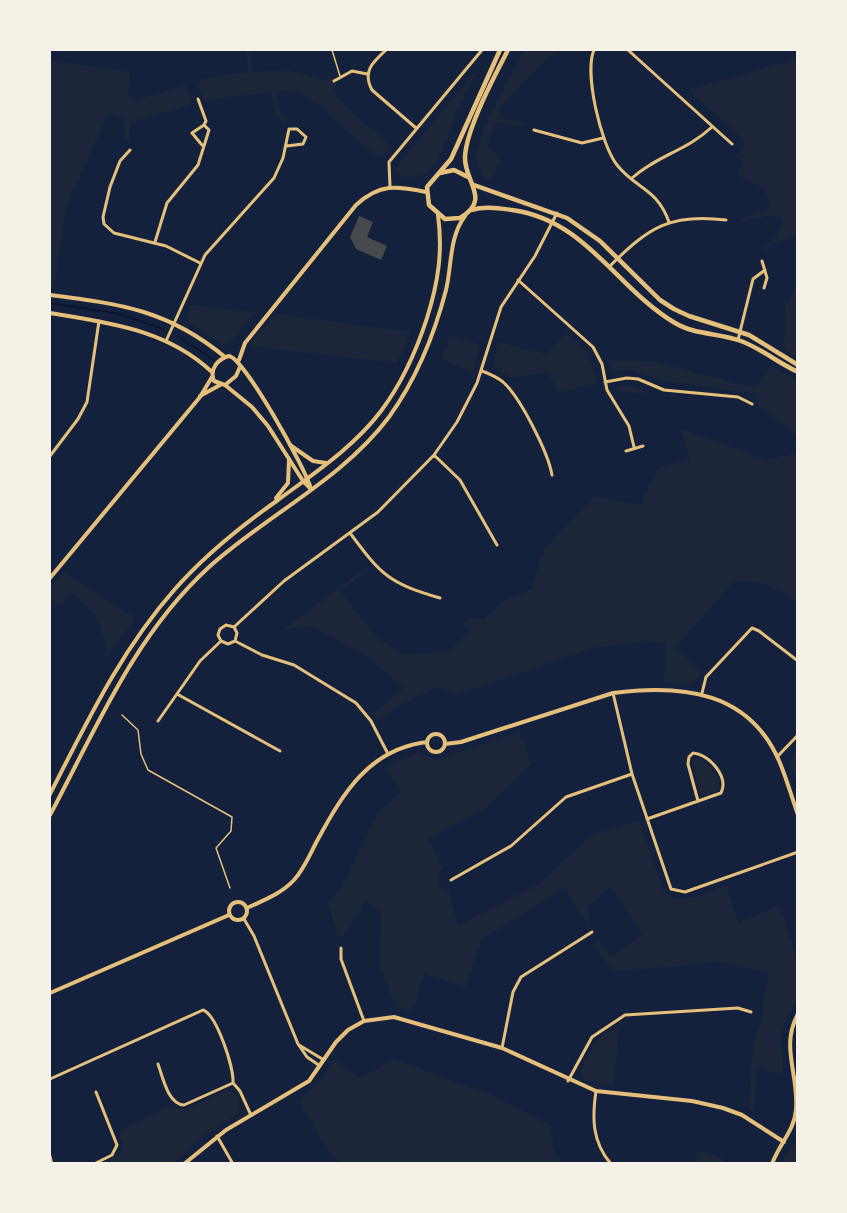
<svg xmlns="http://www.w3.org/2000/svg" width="847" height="1213" viewBox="0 0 847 1213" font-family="'Fira Sans',sans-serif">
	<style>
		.green { fill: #1d2539 }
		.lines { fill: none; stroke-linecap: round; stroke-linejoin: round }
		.stream { stroke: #0b132b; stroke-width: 1.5 }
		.building { fill: #48494c }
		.service { stroke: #e5c07b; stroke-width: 1.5 }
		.minor { stroke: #e5c07b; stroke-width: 3 }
		.tertiary { stroke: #e5c07b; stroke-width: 4 }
		.secondary { stroke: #e5c07b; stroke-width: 4 }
		.primary { stroke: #e5c07b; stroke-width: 4.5 }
	</style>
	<rect width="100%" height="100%" fill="#14213d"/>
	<path class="green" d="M247,50H250L252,72L288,70L326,80L331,77L336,85L333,90L347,108L391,146L381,159C367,147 350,136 337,122C317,103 308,88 277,92L280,111L287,121L282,122L275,114L271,92L204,101L198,85L201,79L248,72Z
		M524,50H556L501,106L497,117L525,123L522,127L496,122L487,144L501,160L489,183C483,178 476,166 476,158C476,136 513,72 524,50Z
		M797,59V237L774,243L766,253L764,249L776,237L783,221L773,215L741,222L740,218L770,209L766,190L737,175L743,162L736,155L744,148V140L689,90Z
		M50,61L130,71L128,95L136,100L186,85L193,104C181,108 136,119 130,125V140L125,141L124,120L114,114L106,118L66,208L54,288L50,287Z
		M478,69C469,85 461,102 454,119C443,145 439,182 402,178L396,172L397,166Z
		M797,285L798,358H797L784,349L785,307Z
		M191,305L256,312L230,343L223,345L187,321Z
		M276,314L411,332L397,363L249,346Z
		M566,333C584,348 594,360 597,384L558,392L548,372L510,378L493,366L498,342L546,354Z
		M450,335L481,345L472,372L442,359Z
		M608,360L655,362L755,388L771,366L797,380V441L795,434L759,406L756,394L661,380L632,370L613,372Z
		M619,386H632L659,396L615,390Z
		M680,428L767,460L798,452L797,603C779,589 757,576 733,583L675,648L702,672L691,684L664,683L665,643L644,642L598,647L456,695L437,687L415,697L378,720L374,713L404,688L366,656L314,627L284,629L367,567L369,570L340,591L378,639L403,654L448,652L470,631L463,623L468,617L483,620L503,601L532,589L543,551L594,496L641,505L648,487L661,467L690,459Z
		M64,572L135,618L106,658C105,626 96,613 72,593L60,605L50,597V589Z
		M520,732L531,764L485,809L428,839L444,868L439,872V885L443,890L449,891L458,926L539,884L590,836L639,820L662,888C676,911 707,892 726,885L738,922L779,906L795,953H797V1000L785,1022L781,1036L783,1076L757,1067L754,1112L749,1109C751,1077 750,1040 764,1012L762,1006L769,973L720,962L613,972L593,944L599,941L611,957L643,934L610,887L587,908L590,921L586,923L565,888L481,940L466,987L424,974L412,1012L396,1007L380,967L381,911L365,901L344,935L338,937L328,903L342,887L378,812L401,792L385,767L418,752L436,760Z
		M797,749V786L790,764Z
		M697,757C708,764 717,772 720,785L717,791L701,796L692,759Z
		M619,1026L614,1086L584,1079L580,1071L597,1039Z
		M393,1059L494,1096L550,1125L554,1149L561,1163H339L325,1146L299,1100L322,1080L334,1060L361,1078Z
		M226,1090L237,1095L240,1112L205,1136L174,1163H105L121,1153L123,1143L119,1131L167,1107L186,1109Z
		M797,1138V1163H781Z
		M698,1151L724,1158L723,1163H694Z"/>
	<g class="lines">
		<path class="stream" d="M50,303L120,314L163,329
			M178,336L212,359"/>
	</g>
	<path class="building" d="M359,216L373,222L367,237L387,246L381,260L356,249L350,237Z"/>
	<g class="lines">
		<path class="service" d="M332,50L340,76
			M122,715L138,730L141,754L148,770L232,817L231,831L216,848L230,888"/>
		<path class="minor" d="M386,50C373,62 362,71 372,90L416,128
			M594,50C584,73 601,145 617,165C636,189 657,188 669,222
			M628,50L732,144
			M334,81L352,71L367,74
			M198,99L206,121L204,125
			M534,130L582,143L603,138
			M130,150L120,161L110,187L103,217L104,224L114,233L166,246L200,263
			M632,178C658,155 686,151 712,127
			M390,187L389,162L482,50
			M155,242L167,203L198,165L209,130L204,125L192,133L202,145
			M762,261L767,278L764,288
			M611,265C649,227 671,213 726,220
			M518,280L593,347L602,364L607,390L629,426L634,447
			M738,340L753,279L765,270
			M166,341L205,255L274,178L283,158L289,129H297L306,137L303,144L286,146
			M482,371C490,374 497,377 503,382C520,397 548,452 552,475
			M605,382L627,378L638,379L664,390L738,397L752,404
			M626,451L643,446
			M434,455L460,480L497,545
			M50,456L78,419L87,402L99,321
			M350,533C382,576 389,583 440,598
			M234,627L284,581L378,512L434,455L457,422L477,383L501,307L535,256L557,213
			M234,627L237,633L235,641
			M221,641L218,635L220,629L226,625L234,627
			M221,641L228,644L235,641
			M235,641L262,655L294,665L356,703L371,721L388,754
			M613,693L632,774L671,889L685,892L798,852
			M702,693L706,677L752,628L759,631L798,661
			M177,694L280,751
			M158,721L200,661L221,641
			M777,757L798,735
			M647,819L721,793C729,777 710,755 693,753L689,757L688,764L698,801
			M451,880L511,846L566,797L632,774
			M244,919L254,936L298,1044L307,1057L320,1066
			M341,948V959L364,1021
			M299,1045L324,1060
			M502,1048L513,992L521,977L592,932
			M158,1064C163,1078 168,1104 184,1105L233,1083
			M50,1079L203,1010C217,1015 234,1068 233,1083L240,1091L251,1115
			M568,1081L592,1037L625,1015L738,1008L751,1012
			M596,1091C592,1118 592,1142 611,1164
			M217,1136L233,1164
			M50,1156L52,1164
			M94,1164L112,1155L117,1145L96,1092"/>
		<path class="tertiary" d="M50,295C121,304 168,310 225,357
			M50,313C109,323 166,329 212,372
			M229,356C244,358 306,469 311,489L303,481L268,426L252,407L225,385L214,381C209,369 218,359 229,356Z
			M239,360L245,343L356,205C380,183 396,186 426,192
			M225,385L236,376L240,367
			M200,396L220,385
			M50,578L200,397L212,377
			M427 743a9 9 0 1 1 18 0a9 9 0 1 1-18 0Z
			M445,744L461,742L613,693C682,684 750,691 780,763C787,780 792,798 798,815
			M229 911a9 9 0 1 1 18 0a9 9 0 1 1-18 0Z
			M247,908C264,900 281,894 294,880C304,869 310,854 317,841C343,793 369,749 427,742
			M50,993L229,915
			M184,1164L226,1130L309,1081L336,1042L348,1030L364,1021L394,1017L502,1048L596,1091L692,1101L723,1108L742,1115L784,1142
			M772,1164C779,1144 795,1130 796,1109C799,1075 780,1046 798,1014"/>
		<path class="secondary" d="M290,445L313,461L326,463
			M276,498L288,483L289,460
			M50,794C87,722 121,650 175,589C205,555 241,526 278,500C313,474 354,447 381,411C402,383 416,352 427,318C438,283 443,252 438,215
			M50,815C96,729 134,636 208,568C265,516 342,480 389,417C417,378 434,336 446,290C452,265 449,237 465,216"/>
		<path class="primary" d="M500,50L451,159L427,187L429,205L445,219L460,218C492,199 464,182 465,157C466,129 495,75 508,50
			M440,173L454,170L468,177
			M474,185L567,218L600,241L660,300L674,309L689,316L749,335L798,365
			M471,210C485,206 497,208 512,210C586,220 616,288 675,323C695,335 720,333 741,341C762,349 778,363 798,372"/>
	</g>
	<rect width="847" height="1213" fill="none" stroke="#f6f1e7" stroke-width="102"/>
</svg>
